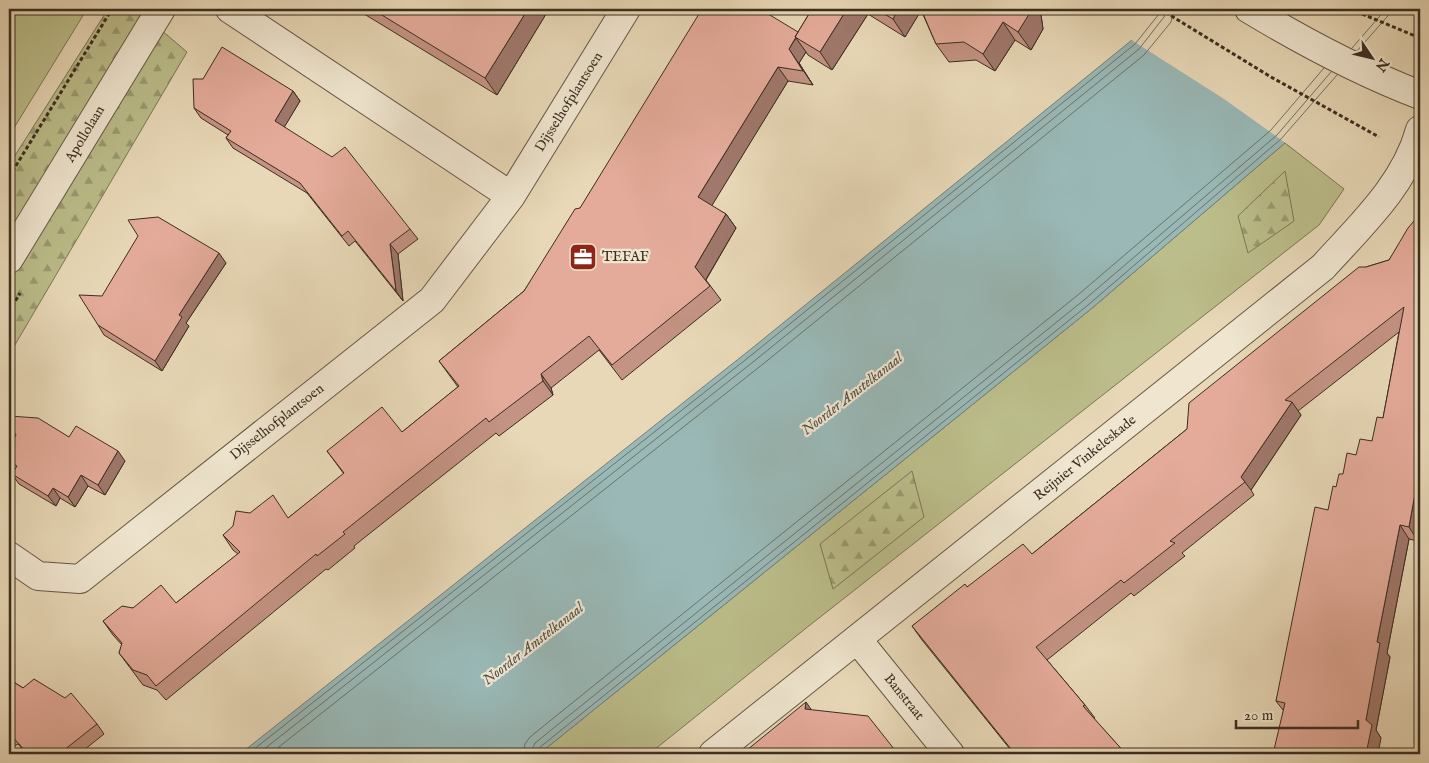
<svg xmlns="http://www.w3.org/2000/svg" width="1429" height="763" viewBox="0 0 1429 763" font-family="'IM FELL English',serif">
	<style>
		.grass { fill: #bbbd8a; stroke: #7b7656 }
		.forest { fill: url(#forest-firs); stroke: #7b7656 }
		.water { fill: #99b8b6; stroke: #73817a }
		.pier { fill: #e8d8b7 }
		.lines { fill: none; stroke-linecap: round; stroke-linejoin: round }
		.shore { stroke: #6a736c; stroke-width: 1 }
		.minor-casing { stroke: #665846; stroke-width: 30 }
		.tertiary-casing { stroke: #665846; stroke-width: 30 }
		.path { stroke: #3b2e21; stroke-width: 3; stroke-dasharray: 4 2.5; stroke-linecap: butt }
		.minor { stroke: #f0e6d0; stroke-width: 28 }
		.tertiary { stroke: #f0e6d0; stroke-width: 28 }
		.wall { fill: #c49384; stroke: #3b2e21 }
		.shaded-wall { fill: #a0786c; stroke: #3b2e21 }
		.building { fill: #e4ab9a; stroke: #3b2e21 }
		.labels { text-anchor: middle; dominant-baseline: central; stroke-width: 4.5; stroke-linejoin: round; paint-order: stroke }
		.street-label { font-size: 14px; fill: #3b2e21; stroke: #f0e6d0 }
		.poi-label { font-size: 14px; fill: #3b2e21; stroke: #f0e6d0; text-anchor: start }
		.water-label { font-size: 15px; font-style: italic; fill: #525046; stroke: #f0e6d0 }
	</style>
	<defs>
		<pattern id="forest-firs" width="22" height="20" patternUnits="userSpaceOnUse" patternTransform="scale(1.25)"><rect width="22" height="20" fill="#bbbd8a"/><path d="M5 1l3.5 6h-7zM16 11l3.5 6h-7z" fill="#999a70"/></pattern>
	</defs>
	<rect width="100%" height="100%" fill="#e8d8b7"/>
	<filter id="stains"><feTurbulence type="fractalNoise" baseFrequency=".004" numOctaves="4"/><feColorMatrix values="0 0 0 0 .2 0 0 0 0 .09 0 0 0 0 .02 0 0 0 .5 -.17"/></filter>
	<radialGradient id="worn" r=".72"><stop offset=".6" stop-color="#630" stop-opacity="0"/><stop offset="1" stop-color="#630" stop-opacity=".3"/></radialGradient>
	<path class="grass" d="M9,9H87L9,136Z
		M1285,143L1344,189L1319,225L805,629L649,754H539L1091,309Z"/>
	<path class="forest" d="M108,9H142L140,12L187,52L9,355V165Z
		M1285,171L1294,221L1248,253L1238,216Z
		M912,471L924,517L833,589L820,544Z"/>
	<path class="water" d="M1157,9H1401L1285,143L1091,309L539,754H240L751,349L1132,40Z"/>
	<path class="pier" d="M1154,9H1403L1287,144L1224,99L1130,39Z"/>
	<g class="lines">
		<path class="shore" d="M1352,48L1386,9
			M1357,51L1394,9
			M248,754L754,353L1135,44L1159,14L1160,9
			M258,754L758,358L1139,49L1164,17L1167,9
			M270,754L763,364L1144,55L1171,22L1174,9
			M523,754L525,744L530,737L1079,294L1271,130L1324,68
			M530,754L535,743L1084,300L1277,135L1331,72
			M537,754L539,748L1088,305L1281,139L1337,75"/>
		<g class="minor-casing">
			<path id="minor" d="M230,9L511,196
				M9,556L38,576L80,579L432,300L511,196L626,9
				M857,639L950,754
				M713,754L1323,267C1360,226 1405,185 1420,130"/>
		</g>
		<g class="tertiary-casing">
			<path id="tertiary" d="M1249,9C1304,42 1360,72 1420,95
				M9,259L161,9"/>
		</g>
		<path class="path" d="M1160,9L1271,77L1379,137
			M1350,9L1420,38
			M9,177L112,9
			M9,312L20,293"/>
		<use href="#minor" class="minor"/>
		<use href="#tertiary" class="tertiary"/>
	</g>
	<path class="wall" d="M356,9H549L497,95Z
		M812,9H1037L1041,15L1043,29L1031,50L1015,40L995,71L976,60L949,62L936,44L921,10L905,37L868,14L832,70L808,55L806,52L799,63L813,85L788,81L711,206L726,214L736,228L706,280L721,300L622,380L599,350L551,388L553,395L499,436L496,433L354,546L355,548L328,570L326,569L166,700L157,690L143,685L119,653L122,645L113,635L103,621L133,608L176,603L238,554L233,550L223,535L288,518L344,474L327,451L402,432L458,387L439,361L524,291L580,208L798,32Z
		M293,91L300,101L284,127L410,229L418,239L398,254L403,301L355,241L349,246L307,193L233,148L226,138L228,135L201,118L194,108Z
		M1420,214V529L1418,541L1409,539L1387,653L1390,657L1376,730L1381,738L1283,710L1276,701L1328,510L1336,487L1356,455L1372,441L1383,418L1399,332L1298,411L1301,415L1251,490L1254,495L1182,553L1185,556L1134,596L1131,593L1047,660L1085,705L1095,718L1094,719L1126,754H1014L922,640L912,626L967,587L1032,554L1187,429L1366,267L1389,260Z
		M226,263L186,323L189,326L162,371L104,335L98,325L102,296Z
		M69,437L125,461L105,495L88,486L75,507L60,498L56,506L19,484L12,474L15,470L9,466V447Z
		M9,679L23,688L97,724L104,734L79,754H27L18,744L11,748L9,746Z"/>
	<path class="shaded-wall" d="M528,9H549L497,95L485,78Z
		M847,9H864L868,14L832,70L820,52Z
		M898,9H922L905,37L893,19Z
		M1030,9H1037L1041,15L1043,29L1031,50L1018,32Z
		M1003,22L1015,40L995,71L983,54Z
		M796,38L806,52L799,63L813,85L789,49Z
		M778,67L788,81L708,212L698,197Z
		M293,91L300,101L282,131L275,121Z
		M726,214L736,228L705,281L695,267Z
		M390,244L398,254L403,301L396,291Z
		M219,253L226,263L186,323L189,326L162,371L155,361L179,315Z
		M541,374L551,388L553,395L543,381Z
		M1292,402L1301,415L1251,490L1241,477Z
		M118,451L125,461L105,495L98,485Z
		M1420,466V529L1418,541L1409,527Z
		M81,475L88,486L75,507L68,497Z
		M53,488L60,498L56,506L48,496Z
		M1400,525L1409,539L1387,653L1390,657L1376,730L1381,738L1378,754H1366V720L1377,642Z
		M806,702L820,722L805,709Z"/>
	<path class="building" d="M372,9H528L485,78Z
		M702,9H760L798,32L795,37H796L789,49L803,71L778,67L698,197L726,214L695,267L710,286L612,365L589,336L541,374L543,381L489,422L486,418L343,532L345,534L317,556L316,554L156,686L147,675L133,670L119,653L122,643L103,621L122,606L133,608L161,585L176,603L240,552L223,535L233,526L236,511L250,513L273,495L288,518L344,473L327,451L382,407L402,432L459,386L439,361L524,291L575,209L580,208Z
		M812,9H847L820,52L795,37Z
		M876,9H898L893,19Z
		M921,9H1030L1031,11L1018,32L1003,22L983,54L964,42L936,44Z
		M222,47L293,91L275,121L332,157L345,147L410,229L390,244L396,291L348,231L342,236L300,183L226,138L231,131L194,108L193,79H203Z
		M1420,214V466L1409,527L1400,525L1377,642L1380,643L1366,720L1372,725L1366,754H1273L1285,703L1276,701L1315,507L1328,510L1333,486L1336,487L1339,474H1343L1347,453L1356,455L1360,439L1372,441L1377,417L1383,418L1404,307L1285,400L1292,402L1241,477L1245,482L1170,541L1175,543L1124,583L1121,580L1036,647L1085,705L1083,706L1126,754H1015L912,626L965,584L967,587L1023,544L1032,554L1187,429L1189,403L1359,267H1366L1389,260L1408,228Z
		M158,217L219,253L179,315L182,317L155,361L98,325L79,295L102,296L138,236L128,220Z
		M9,416L38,418L69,437L76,426L118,451L98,485L81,475L68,497L53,488L48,496L12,474L17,466L9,461V447L16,435L9,423Z
		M9,679L23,688L34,679L65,698L71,693L97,724L59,754H28L10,734L9,735Z
		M806,702L805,709L868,716L898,754H742Z"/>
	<defs>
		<g id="office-square" transform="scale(1.4375)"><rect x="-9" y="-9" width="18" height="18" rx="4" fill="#8f2418" stroke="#f0e6d0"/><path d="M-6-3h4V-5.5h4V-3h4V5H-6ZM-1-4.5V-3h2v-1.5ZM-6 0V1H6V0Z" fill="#fff"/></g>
	</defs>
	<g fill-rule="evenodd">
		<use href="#office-square" x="583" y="257"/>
	</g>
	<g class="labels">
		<g class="street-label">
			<text transform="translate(569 102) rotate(-58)">Dijsselhofplantsoen</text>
			<text transform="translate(85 134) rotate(-59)">Apollolaan</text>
			<text transform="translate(277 422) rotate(-38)">Dijsselhofplantsoen</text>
			<text transform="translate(1085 458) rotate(-39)">Reijnier Vinkeleskade</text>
			<text transform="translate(904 697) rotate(51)">Banstraat</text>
		</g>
		<g class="poi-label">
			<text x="602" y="257">TEFAF</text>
		</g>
		<g class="water-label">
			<text transform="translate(852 394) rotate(-38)">Noorder Amstelkanaal</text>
			<text transform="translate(533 644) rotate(-38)">Noorder Amstelkanaal</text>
		</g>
	</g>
	<rect width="1429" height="763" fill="none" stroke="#e8d8b7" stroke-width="30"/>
	<rect x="10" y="10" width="1409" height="743" fill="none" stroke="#3b2e21" stroke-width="2.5"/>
	<rect x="15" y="15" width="1399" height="733" fill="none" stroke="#3b2e21"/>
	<g transform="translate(1372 58) rotate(125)" stroke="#f0e6d0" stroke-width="4" paint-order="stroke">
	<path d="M0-4L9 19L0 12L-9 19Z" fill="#3b2e21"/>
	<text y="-8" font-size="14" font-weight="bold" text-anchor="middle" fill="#3b2e21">N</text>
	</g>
	<path d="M1236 720v8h122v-8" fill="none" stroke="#3b2e21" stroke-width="2.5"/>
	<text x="1244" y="720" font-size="15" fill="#3b2e21" stroke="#f0e6d0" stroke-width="4" paint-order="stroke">20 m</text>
	<rect width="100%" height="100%" filter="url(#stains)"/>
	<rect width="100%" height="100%" fill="url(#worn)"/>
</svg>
